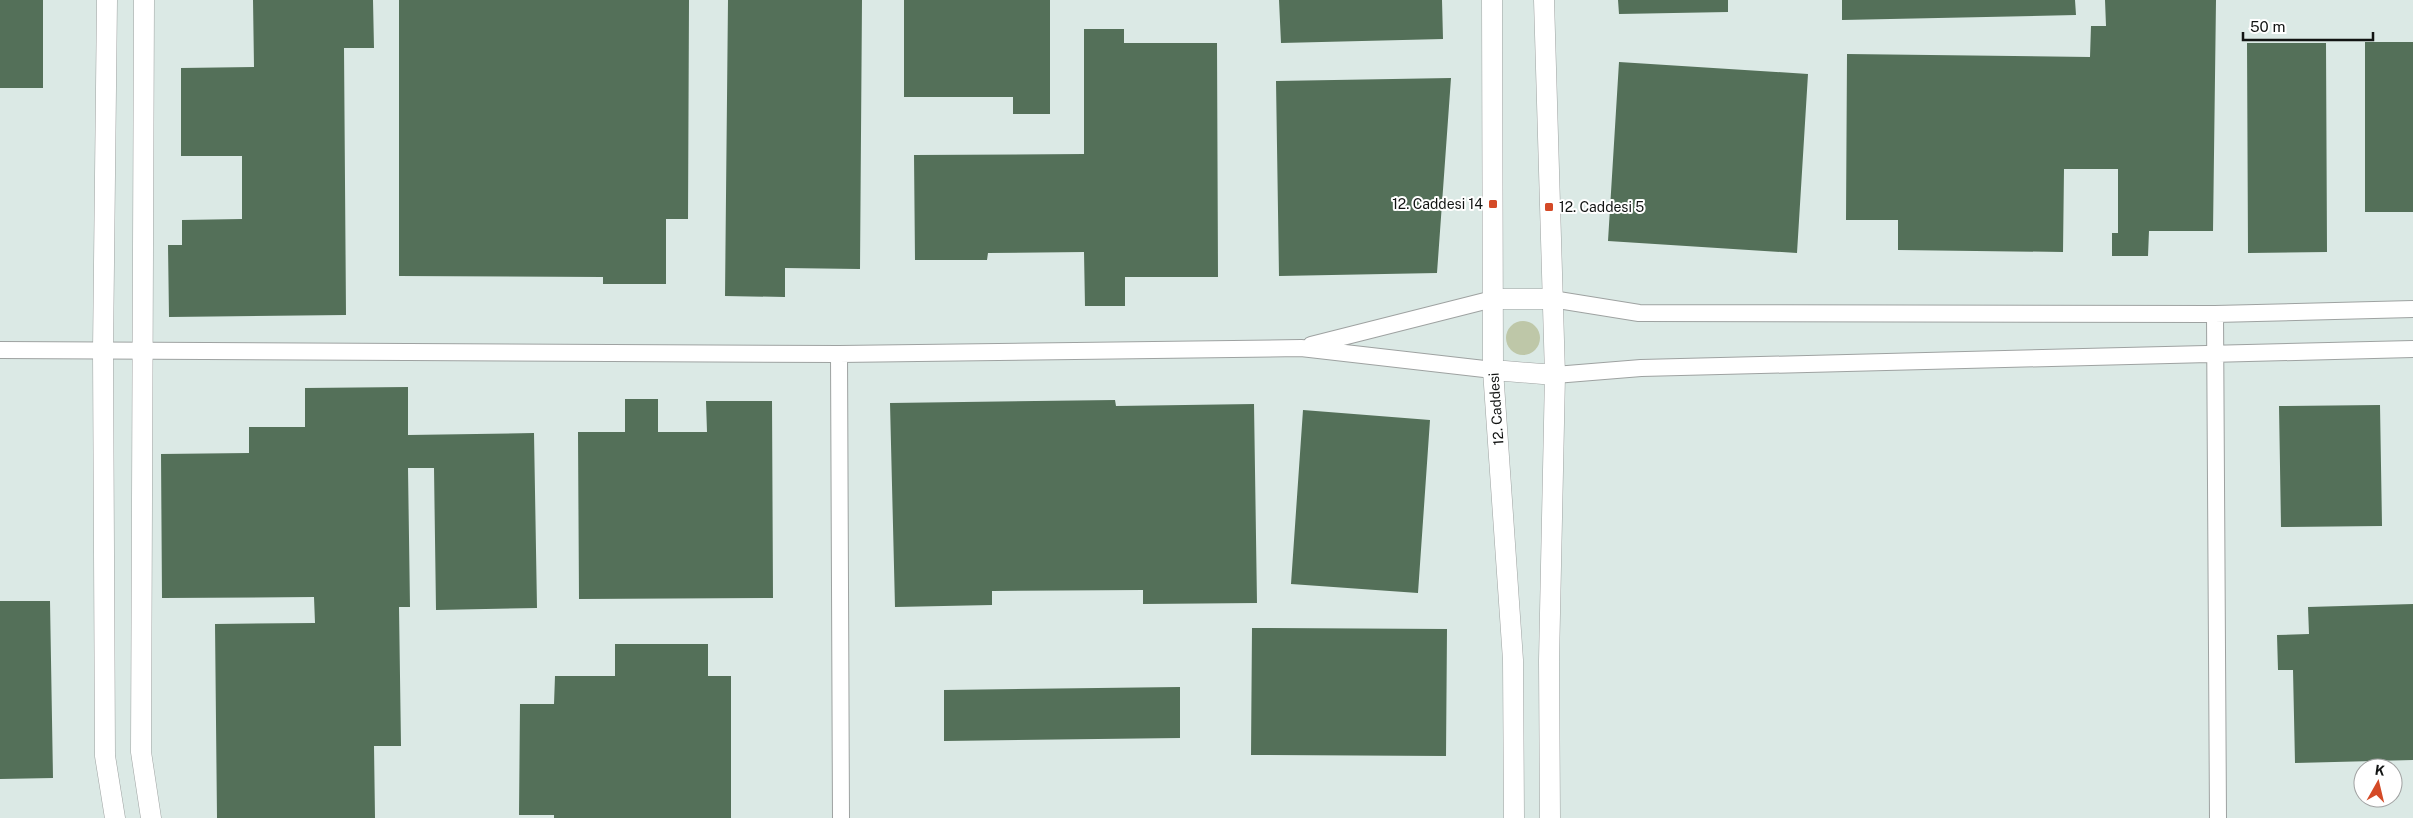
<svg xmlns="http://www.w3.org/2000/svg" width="2413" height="818" viewBox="0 0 2413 818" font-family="'Public Sans',sans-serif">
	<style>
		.built { fill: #dbe9e5; fill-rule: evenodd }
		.green { fill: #bec7a8 }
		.building { fill: #547059 }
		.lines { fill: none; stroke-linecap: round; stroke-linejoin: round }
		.minor-casing { stroke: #9ea2a1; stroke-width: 18 }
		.tertiary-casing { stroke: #9ea2a1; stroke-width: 21 }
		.minor { stroke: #fff; stroke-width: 16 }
		.tertiary { stroke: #fff; stroke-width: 20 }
		.poi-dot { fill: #d44a27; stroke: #fff; stroke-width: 2 }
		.labels { text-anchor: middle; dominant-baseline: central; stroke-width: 4; stroke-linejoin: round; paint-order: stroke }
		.poi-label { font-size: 14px; fill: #121413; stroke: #fff; text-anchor: end }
		.street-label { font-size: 14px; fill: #121413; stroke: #fff }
	</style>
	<rect width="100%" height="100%" fill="#eef3f2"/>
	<path class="built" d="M0,0H2413V818H0ZM2363,768H2393V798H2363Z"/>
	<path class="green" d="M1506 338a17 17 0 1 1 34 0a17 17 0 1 1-34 0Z"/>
	<path class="building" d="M0,0H43V88H0Z
		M253,0H373L374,48H344L346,315L169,317L168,245H182V220L242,219V156H181V68L254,67Z
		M399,0H689L688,219H666V284H603V277L399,276Z
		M728,0H862L860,269L785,268V297L725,296Z
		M904,0H1050V114H1013V97H904Z
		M1279,0H1442L1443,39L1281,43Z
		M1618,0H1728V12L1619,14Z
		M1842,0H2075L2076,15L1842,20Z
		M2105,0H2216L2213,231H2149L2148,256H2112V233H2118V169H2064L2063,252L1898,250V220H1846L1847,54L2090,57L2091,26H2106Z
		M1084,29H1124V43H1217L1218,277H1125V306H1085L1084,252L988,253L987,260H915L914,155L1084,154Z
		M2365,42H2413V212H2365Z
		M2247,43H2326L2327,252L2248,253Z
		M1619,62L1808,74L1797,253L1608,241Z
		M1451,78L1437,273L1279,276L1276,81Z
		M408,387V435L534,433L537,608L436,610L434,468H408L410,607H399L401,746H374L375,818H217L215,624L315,623L314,597L162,598L161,454L249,453V427H305V388Z
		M625,399H658V432H707L706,401H772L773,598L579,599L578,432H625Z
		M1115,400L1116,406L1254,404L1257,603L1143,604V590L992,591V605L895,607L890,403Z
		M2380,405L2382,526L2281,527L2279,406Z
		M1303,410L1430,420L1418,593L1291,584Z
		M0,601H50L53,778L0,779Z
		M2413,604V760L2295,763L2293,670H2278L2277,635L2309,634L2308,607Z
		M1252,628L1447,629L1446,756L1251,755Z
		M615,644H708V676H731V818H554V815H519L520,704H554L555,676H615Z
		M1180,687V738L944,741V690Z"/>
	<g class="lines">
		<g class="minor-casing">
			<path id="minor" d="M1552,299L1639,313L2215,314L2413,309
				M2215,314L2218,818
				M1311,345L1493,299
				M0,350L839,354L1301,348L1493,370
				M839,354L841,818
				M1555,375L1641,368L2413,349"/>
		</g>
		<g class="tertiary-casing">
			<path id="tertiary" d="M107,0L103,351L105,756L115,818
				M144,0L141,752L151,818
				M1492,0L1493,370L1513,660L1514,818
				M1544,0L1555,375L1549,661L1550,818
				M1493,299H1552
				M1493,370L1555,375"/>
		</g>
		<use href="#minor" class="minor"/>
		<use href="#tertiary" class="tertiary"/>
	</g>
	<g class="poi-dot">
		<rect x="1488" y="199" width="10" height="10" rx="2.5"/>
		<rect x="1544" y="202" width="10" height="10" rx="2.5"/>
	</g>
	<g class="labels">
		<g class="poi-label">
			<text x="1483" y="204">12. Caddesi 14</text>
			<text x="1559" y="207" text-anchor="start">12. Caddesi 5</text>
		</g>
		<g class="street-label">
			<text transform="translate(1496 409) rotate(-94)">12. Caddesi</text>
		</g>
	</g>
	<g transform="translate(2378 783) rotate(8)"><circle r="24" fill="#ffffff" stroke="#a0a1a1"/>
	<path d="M0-4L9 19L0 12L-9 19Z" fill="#d44a27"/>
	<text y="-8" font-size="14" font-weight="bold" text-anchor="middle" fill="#121413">K</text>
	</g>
	<path d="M2243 32v8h130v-8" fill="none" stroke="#121413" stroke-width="2.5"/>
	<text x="2250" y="32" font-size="15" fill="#121413" stroke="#ffffff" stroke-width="4" paint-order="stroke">50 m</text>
</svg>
